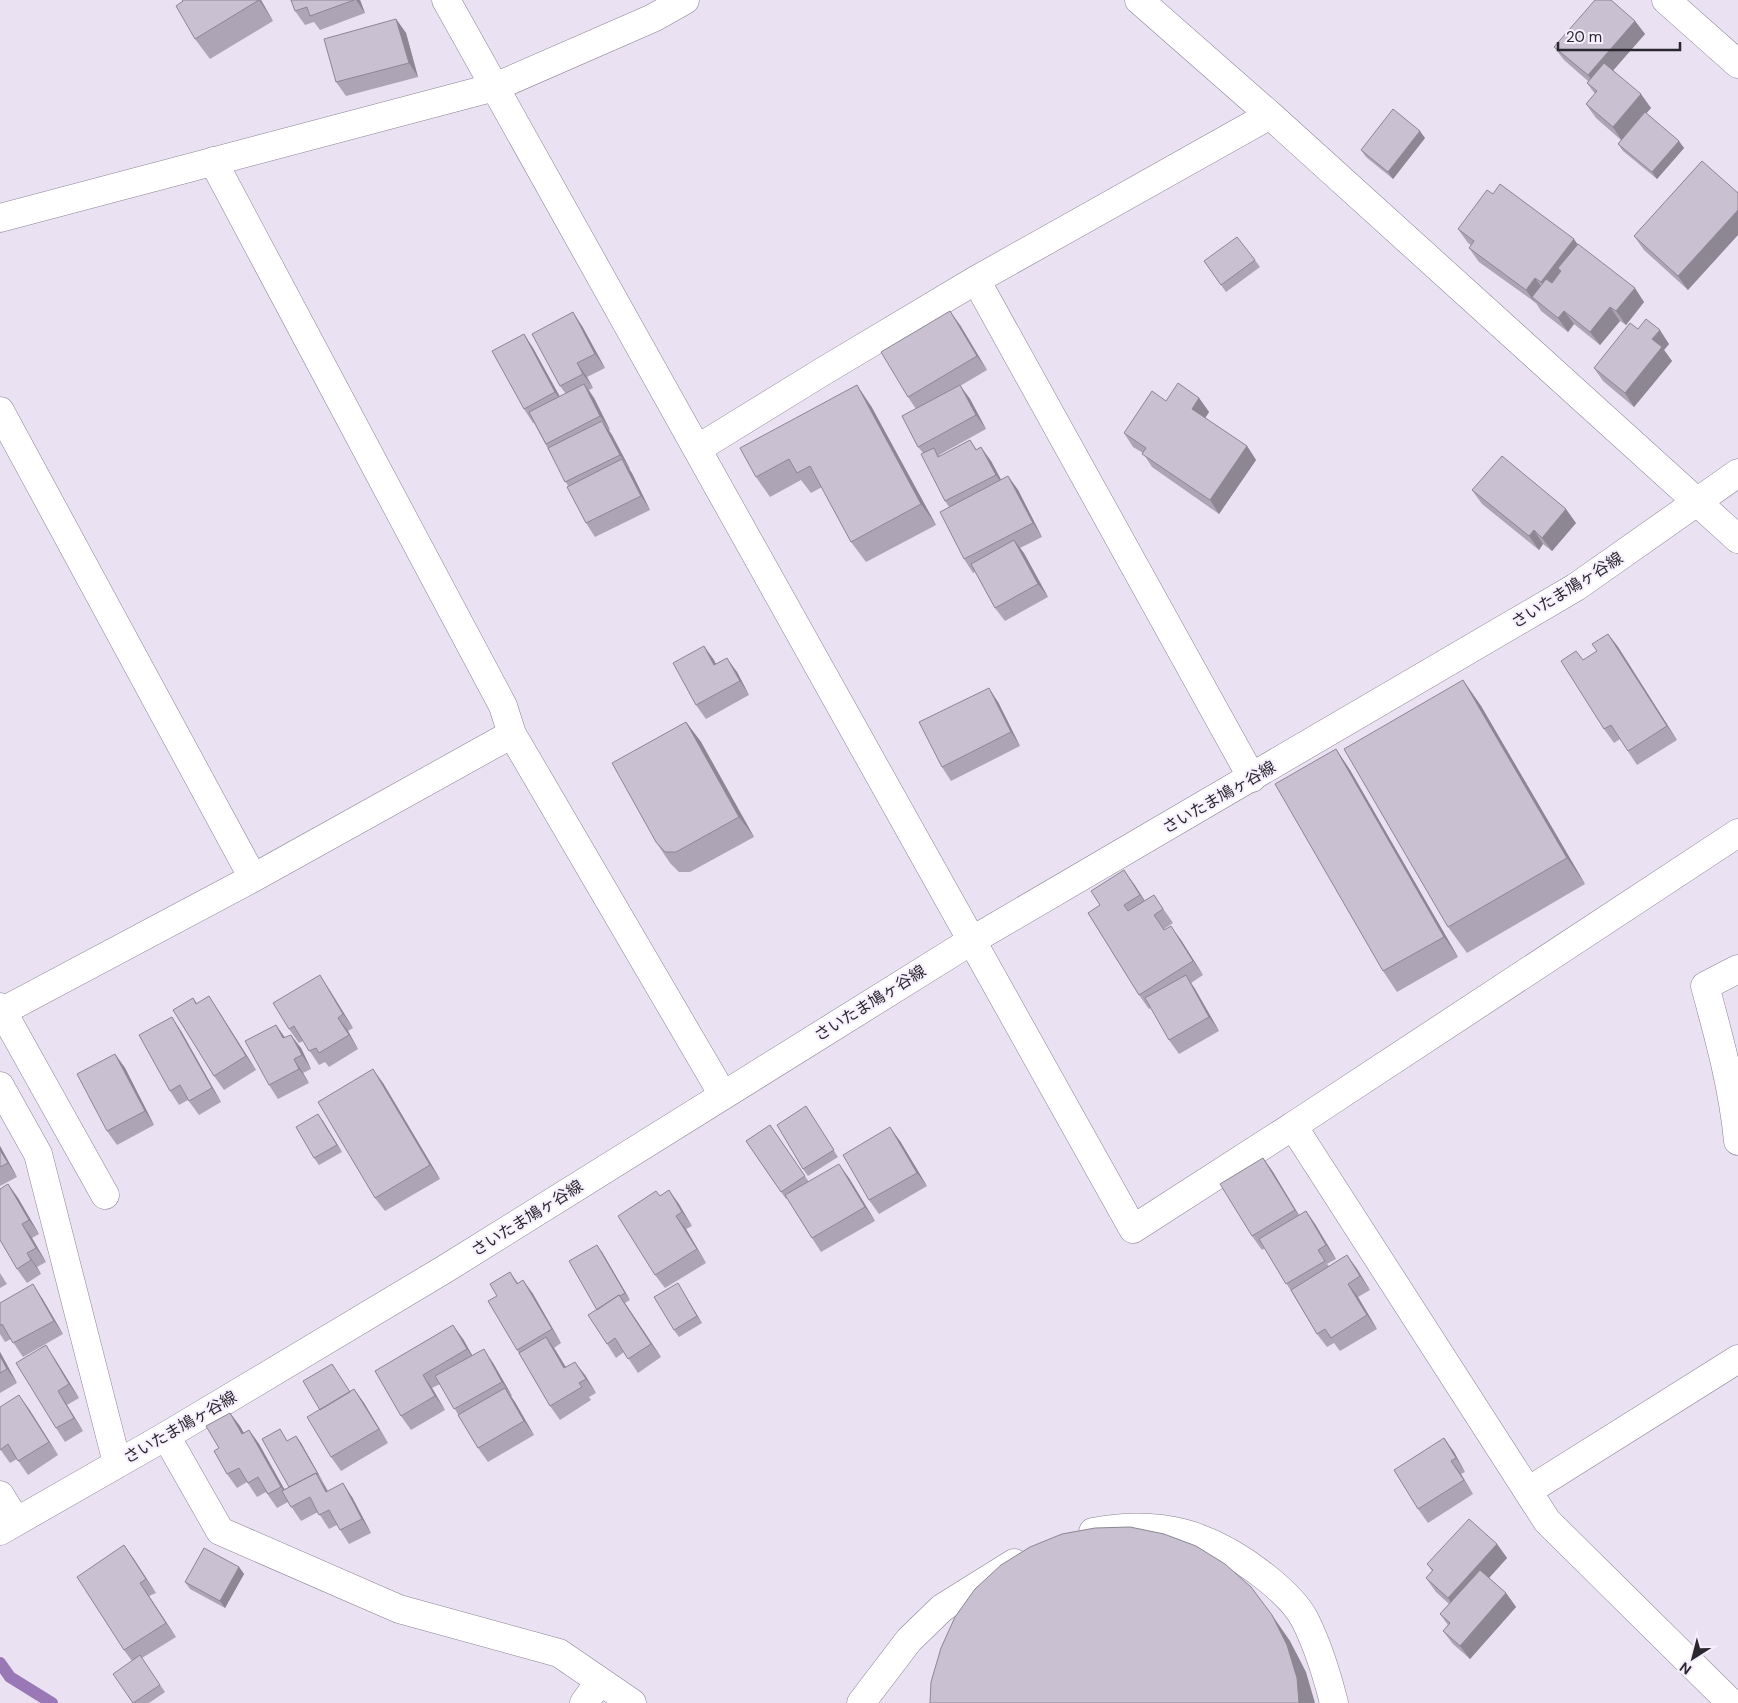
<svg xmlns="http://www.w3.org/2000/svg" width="1738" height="1703" viewBox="0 0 1738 1703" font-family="'DM Sans','Noto Sans JP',sans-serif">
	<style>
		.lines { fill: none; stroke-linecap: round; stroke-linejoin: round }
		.stream { stroke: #9978b5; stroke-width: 12 }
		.minor-casing { stroke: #8a8292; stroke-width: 29 }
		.major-casing { stroke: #8a8292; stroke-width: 29 }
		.minor { stroke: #fff; stroke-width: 28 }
		.major { stroke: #fff; stroke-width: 28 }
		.wall { fill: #ada5b5 }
		.shaded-wall { fill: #8d8693 }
		.building { fill: #c9c0d2; stroke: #8d8693 }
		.labels { text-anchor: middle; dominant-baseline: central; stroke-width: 4; stroke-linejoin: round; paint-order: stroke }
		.street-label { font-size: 16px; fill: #2b272e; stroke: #f6effe }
	</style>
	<rect width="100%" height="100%" fill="#eae1f3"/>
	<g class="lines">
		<path class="stream" d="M0,1663L10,1677L52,1703"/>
		<g class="minor-casing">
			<path id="minor" d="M446,0L1133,1229L1293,1126L1547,1521L1731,1703
				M1139,0L1270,115L1738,539
				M213,161L503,706L512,734L723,1095
				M0,218L495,87L653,18L685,0
				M976,280L1252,778
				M0,411L253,878
				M697,449L822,372L976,280L1270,115
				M1738,969L1705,986C1719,1037 1733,1088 1738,1141
				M0,1007L105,1195
				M3,1011L253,878L512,734
				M0,1086L38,1154L117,1463
				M1293,1126L1738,833
				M166,1436L220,1531L399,1609L559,1653L632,1703
				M1528,1491L1738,1359
				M0,1495L16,1521
				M1093,1532C1160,1519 1211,1534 1264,1576C1278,1587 1297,1604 1305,1620C1318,1646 1327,1675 1334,1703
				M584,1703L600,1681
				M861,1703L909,1640L942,1608L1014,1563"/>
		</g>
		<g class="major-casing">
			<path id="major" d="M1666,0L1738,64
				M0,1531L166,1436L445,1269L971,941L1576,587L1738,473"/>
		</g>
		<use href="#minor" class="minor"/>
		<use href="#major" class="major"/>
	</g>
	<path class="wall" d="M261,0L273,21L210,59L195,39L183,1Z
		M291,0H360L365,13L320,30L314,22L305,25L295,11Z
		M396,19L406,33L418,77L346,96L336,82Z
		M1635,21L1645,34L1613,70L1651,108L1646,113L1684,148L1657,179L1623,151L1618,144L1621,140L1596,118L1586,104L1595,94L1587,83L1588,81L1564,60L1554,47Z
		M1425,138L1393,179L1366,157L1361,150Z
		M1702,161L1688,290L1644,250L1634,236Z
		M1493,194L1578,244L1644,302L1626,325L1620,321L1600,345L1574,324L1568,332L1541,311L1536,303L1479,262L1469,248L1471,245L1468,243L1458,229Z
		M1255,260L1260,267L1226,292L1204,261Z
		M960,325L987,370L960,386L970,399L986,429L939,455L940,456L970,440L977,450L991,461L1001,480L1008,476L1018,490L1042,537L1020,548L1048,597L1005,621L995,608L975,572L973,573L964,559L949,507L945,501L923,453L918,447L916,409L908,397Z
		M582,326L605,368L587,377L593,388L589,390L594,398L610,430H609L612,435L630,469H629L650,510L595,537L586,523L568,486L534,423H533L524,409V334L533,348L560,397L566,394L560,386Z
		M1638,329L1669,344L1664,350L1672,361L1634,407L1603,381L1594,368Z
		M1199,398L1209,412L1205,418L1247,446L1256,460L1219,514L1152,467L1143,453L1133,447L1124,433L1166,401Z
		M871,406L936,525L866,562L851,542L822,487L811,493L801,480L770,497L756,477Z
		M1472,490L1576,523L1552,551L1543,544L1539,550L1482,504Z
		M1608,634L1618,647L1677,740L1637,765L1620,739L1614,743L1604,729L1583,660L1597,651Z
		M704,646L716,664L737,672L749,695L706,719L696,705Z
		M1463,680L1481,706L1585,884L1467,953L1448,927Z
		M998,702L1020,746L951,781L942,767Z
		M686,722L701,742L754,837L690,872H679L670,863L656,842Z
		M1336,749L1350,770L1458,957L1397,992L1383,971Z
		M1134,884L1145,901L1154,895L1173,923L1164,929L1181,940L1203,975L1191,983L1195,989L1219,1031L1179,1054L1169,1040L1151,1008L1149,1009L1139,995L1088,913Z
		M329,989L353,1028L348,1031L358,1049L329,1067L325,1062L319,1065L303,1041L299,1043L289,1029Z
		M193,998L197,1003L218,1010L256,1070L224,1090L214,1076Z
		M276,1025L285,1038L301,1048L311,1069L303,1073L309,1083L278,1099L269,1085Z
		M181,1031L221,1102L199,1115L188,1100L179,1105L170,1091Z
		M115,1054L125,1068L154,1125L117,1145L107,1131Z
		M383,1083L440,1179L385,1211L375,1198Z
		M806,1106L838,1157L808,1176L803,1169Z
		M323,1121L342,1152L319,1165L314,1158Z
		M770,1125L809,1182L849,1178L875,1221L821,1252L812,1238L787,1198L786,1199L746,1141Z
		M900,1141L927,1186L879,1214L869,1200Z
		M0,1146L17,1177L0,1186Z
		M1263,1158L1273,1172L1299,1215L1306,1211L1315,1224L1336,1259L1327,1264L1329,1266L1347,1255L1357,1269L1370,1290L1358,1297L1377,1329L1340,1351L1334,1343L1327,1347L1317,1334L1265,1248L1262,1250L1252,1236Z
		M8,1184L18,1198L39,1234L32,1238L46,1262L37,1267L41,1274L27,1283L17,1269Z
		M669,1190L692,1226L686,1229L706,1263L665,1288L655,1275L660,1196Z
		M602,1252L630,1300L625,1303L661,1357L638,1373L624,1352L616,1358L607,1344L597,1310Z
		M510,1272L518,1283L523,1280L533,1294L561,1343L554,1348L566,1367L585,1375L596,1393L589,1397L591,1400L560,1420L550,1406L517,1350L497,1296Z
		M0,1273L7,1284L0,1288Z
		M682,1290L702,1323L679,1337L674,1330Z
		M42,1298L63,1334L23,1357L11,1339L5,1342L0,1334V1303Z
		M463,1339L472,1355L493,1363L512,1396H511L534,1435L488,1462L478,1448L440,1384L432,1388L445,1410L411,1430L401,1416L375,1371Z
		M0,1352L17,1383L0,1393Z
		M55,1359L79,1398L67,1405L83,1431L65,1442L56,1428Z
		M332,1364L350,1392L354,1389L364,1403L388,1443L341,1471L331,1457L320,1410Z
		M29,1409L58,1455L28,1475L17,1459L10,1463L0,1449Z
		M230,1413L244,1433L249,1430L259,1444L284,1489L289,1487L287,1441L296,1436L301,1443L328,1491L352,1497L371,1533L349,1544L337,1525L329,1529L318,1512L301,1521L288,1502L277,1508L266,1492L257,1497L247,1482L237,1488L227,1474L219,1448Z
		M1444,1438L1454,1452L1465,1472L1461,1474L1473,1494L1428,1523L1418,1509Z
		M1497,1544L1507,1558L1489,1578L1506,1593L1516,1607L1470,1659L1453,1644L1443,1631L1448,1625L1440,1614L1449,1604L1436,1592L1426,1578L1432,1571L1427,1564Z
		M124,1545L156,1593L149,1596L176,1637L142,1658L165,1692L149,1703H133L132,1661L124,1650Z
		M239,1567L244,1574L225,1608L190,1589L185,1582Z"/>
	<path class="shaded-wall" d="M259,0H261L273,21Z
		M356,0H360L365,13Z
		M396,19L406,33L418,77L409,63Z
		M1635,21L1645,34L1597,89L1588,75Z
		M1641,94L1651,108L1622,141L1613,127Z
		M1420,131L1425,138L1393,179L1388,172Z
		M1679,141L1684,148L1657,179L1652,172Z
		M1738,210V235L1688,290L1678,276Z
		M1574,239L1583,252L1561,271L1558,268L1565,278L1551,296L1541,282Z
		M1535,278L1545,292L1532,297L1536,304L1526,290Z
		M1635,288L1644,302L1626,325L1616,311Z
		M1610,307L1620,321L1600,345L1590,332Z
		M950,311L960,325L987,370L977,356Z
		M1564,311L1574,324L1568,332L1558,318Z
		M573,312L582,326L605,368L595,354Z
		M1660,330L1669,344L1664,350L1672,361L1634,407L1625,393L1652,339Z
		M524,334L533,348L565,406L555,392Z
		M577,363L587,377L593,388L583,374Z
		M584,384L594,398L610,430L600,416Z
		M857,385L871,406L936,525L921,504Z
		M960,385L970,399L986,429L976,415Z
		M1199,398L1209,412L1202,423L1192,409Z
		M602,421L612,435L630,469L620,455Z
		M1247,446L1256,460L1219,514L1210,500Z
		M981,447L991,461L1006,489L996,475Z
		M622,459L632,473L650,510L641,496Z
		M1008,476L1018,490L1042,537L1033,523Z
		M1566,509L1576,523L1552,551L1542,538Z
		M1534,530L1543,544L1539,550L1529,536Z
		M1014,540L1024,553L1048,597L1038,584Z
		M1608,634L1618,647L1677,740L1667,726Z
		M704,646L714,660L723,679L714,665Z
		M727,658L737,672L749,695L740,681Z
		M1463,680L1481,706L1585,884L1567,858Z
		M989,688L998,702L1020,746L1011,732Z
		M686,722L701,742L754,837L739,817Z
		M1336,749L1350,770L1458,957L1444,937Z
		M1124,870L1134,884L1150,909L1140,895Z
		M1171,926L1181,940L1203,975L1193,961Z
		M320,975L329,989L353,1028L343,1014Z
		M1186,975L1195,989L1219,1031L1209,1017Z
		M209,996L218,1010L256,1070L246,1056Z
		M172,1017L181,1031L221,1102L212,1088Z
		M338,1018L348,1031L358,1049L349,1035Z
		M276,1025L286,1039L283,1038Z
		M291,1035L301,1048L311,1069L302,1055Z
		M115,1054L125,1068L154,1125L145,1111Z
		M294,1059L303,1073L309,1083L299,1069Z
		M373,1069L383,1083L440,1179L430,1165Z
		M318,1114L323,1121L342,1152L337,1145Z
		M890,1127L900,1141L927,1186L917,1173Z
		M0,1146L17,1177L8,1163L0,1150Z
		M1263,1158L1273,1172L1304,1224L1295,1210Z
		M839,1164L849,1178L875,1221L865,1207Z
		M8,1184L18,1198L39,1234L29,1220Z
		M669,1190L679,1204L692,1226L682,1212Z
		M1306,1211L1315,1224L1336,1259L1326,1245Z
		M676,1216L686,1229L706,1263L697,1249Z
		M22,1224L32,1238L46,1262L36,1248Z
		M597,1245L602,1252L630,1300L625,1293Z
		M27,1253L37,1267L41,1274L31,1260Z
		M1347,1255L1357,1269L1370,1290L1360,1276Z
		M523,1280L533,1294L561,1343L552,1329Z
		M678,1283L682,1290L702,1323L697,1316Z
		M33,1284L42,1298L63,1334L54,1321Z
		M1348,1284L1358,1297L1377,1329L1367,1315Z
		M619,1295L629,1309L661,1357L651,1344Z
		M453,1325L463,1339L476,1362L467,1349Z
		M546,1337L556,1351L574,1382L564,1368Z
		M46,1345L55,1359L79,1398L69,1384Z
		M484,1349L493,1363L512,1396L502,1382Z
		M0,1352L17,1383L7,1369L0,1356Z
		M575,1362L585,1375L596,1393L586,1379Z
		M423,1375L432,1388L445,1410L435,1396Z
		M505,1388L515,1402L534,1435L524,1421Z
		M354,1389L364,1403L388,1443L379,1429Z
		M58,1391L67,1405L83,1431L74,1418Z
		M19,1395L29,1409L58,1455L49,1442Z
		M230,1413L240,1426L252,1448L242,1434Z
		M249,1430L259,1444L291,1501L281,1487Z
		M296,1436L301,1443L323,1482L318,1474Z
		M1444,1438L1454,1452L1465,1472L1456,1458Z
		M1451,1461L1461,1474L1473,1494L1464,1480Z
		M316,1473L325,1487L336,1506L326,1492Z
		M343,1483L352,1497L371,1533L362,1519Z
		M1497,1544L1507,1558L1458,1612L1448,1598Z
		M124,1545L134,1559L156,1593L146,1579Z
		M239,1567L244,1574L225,1608L220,1601Z
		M140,1583L149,1596L176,1637L166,1623Z
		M1506,1593L1516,1607L1470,1659L1460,1646Z
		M1272,1615L1290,1641L1306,1672L1315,1703H1299Z"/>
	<path class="building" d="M182,0H259L195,39L176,6L183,1Z
		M291,0H354L310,16L307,7L295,11Z
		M1595,0H1611L1635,21L1588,75L1554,47Z
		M396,19L409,63L336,82L324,39Z
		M1604,63L1641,94L1613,127L1586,104L1597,91L1587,83Z
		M1393,109L1420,131L1388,172L1361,150Z
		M1645,112L1679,141L1652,172L1618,144Z
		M1702,161L1738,193V210L1678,276L1634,236Z
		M1500,184L1574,239L1541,282L1535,278L1526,290L1469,248L1474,241L1458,229L1487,190L1493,194Z
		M1237,237L1255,260L1221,285L1204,261Z
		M1578,244L1635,288L1616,311L1610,307L1590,332L1564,311L1558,318L1532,297L1546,279L1552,283L1561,271L1558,268Z
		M950,311L977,356L908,397L881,352Z
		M573,312L595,354L577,363L583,374L560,386L532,334Z
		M1646,319L1660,330L1652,339L1662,347L1625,393L1594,368L1630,323L1638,329Z
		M524,334L555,392L524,409L492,351Z
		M1178,383L1199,398L1192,409L1247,446L1210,500L1142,454L1146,448L1124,433L1152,391L1166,401Z
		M584,384L600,416L546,444L529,412Z
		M857,385L921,504L851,542L810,466L797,473L789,459L756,477L740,448Z
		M960,385L976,415L918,447L902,416Z
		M602,421L620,455L565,482L548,448Z
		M970,440L976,450L981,447L996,475L945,501L921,454L934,448L938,457Z
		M1502,456L1566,509L1542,538L1534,530L1529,536L1472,490Z
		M622,459L641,496L586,523L567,487Z
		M1008,476L1033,523L964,559L940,512Z
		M1014,540L1038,584L995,608L971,564Z
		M1608,634L1667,726L1628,751L1611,725L1604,729L1561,661L1576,651L1583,660L1597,651L1592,644Z
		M704,646L714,665L727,658L740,681L696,705L673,663Z
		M1463,680L1567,858L1448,927L1344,749Z
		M989,688L1011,732L942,767L919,722Z
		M686,722L739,817L676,852H665L656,842L612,763Z
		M1336,749L1444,937L1383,971L1275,784Z
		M1124,870L1140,895L1124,905L1128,911L1154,895L1163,909L1154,915L1164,930L1171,926L1193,961L1139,995L1088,913L1100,905L1091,891Z
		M320,975L343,1014L338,1018L349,1035L319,1053L316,1048L309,1051L294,1026L289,1029L273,1003Z
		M1186,975L1209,1017L1169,1040L1145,998Z
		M209,996L246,1056L214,1076L173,1010L193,998L196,1004Z
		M172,1017L212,1088L189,1101L180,1085L170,1091L139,1035Z
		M276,1025L283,1038L291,1035L302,1055L294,1059L299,1069L269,1085L245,1041Z
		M115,1054L145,1111L107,1131L77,1074Z
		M373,1069L430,1165L375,1198L318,1102Z
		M806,1106L834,1150L803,1169L777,1125Z
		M318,1114L337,1145L314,1158L296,1127Z
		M770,1125L805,1176L781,1192L746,1141Z
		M890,1127L917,1173L869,1200L843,1155Z
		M0,1150L8,1163L0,1167Z
		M1263,1158L1295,1210L1252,1236L1220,1184Z
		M839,1164L865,1207L812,1238L785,1195Z
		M8,1184L29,1220L22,1224L36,1248L27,1253L31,1260L17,1269L0,1240V1189Z
		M669,1190L682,1212L676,1216L697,1249L655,1275L618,1216L656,1191L660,1196Z
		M1306,1211L1326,1245L1318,1250L1325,1261L1286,1284L1259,1239Z
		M597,1245L625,1293L620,1296L619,1295L597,1310L569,1261Z
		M1347,1255L1360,1276L1348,1284L1367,1315L1331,1338L1325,1329L1317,1334L1291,1290Z
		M510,1272L517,1284L523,1280L552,1329L517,1350L488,1301L497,1296L490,1284Z
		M678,1283L697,1316L674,1330L654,1297Z
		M33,1284L54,1321L13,1343L2,1324L0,1326V1303Z
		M619,1295L651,1344L628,1359L615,1338L607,1344L588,1315Z
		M453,1325L467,1349L423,1375L435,1396L401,1416L375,1371Z
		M546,1337L564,1368L575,1362L586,1379L579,1383L582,1387L550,1406L519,1353Z
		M46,1345L69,1384L58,1391L74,1418L56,1428L16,1363Z
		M484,1349L502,1382L454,1409L435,1376Z
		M0,1356L7,1369L0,1373Z
		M332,1364L350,1392L320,1410L303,1381Z
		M505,1388L524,1421L478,1448L458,1415Z
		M354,1389L379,1429L331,1457L307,1417Z
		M19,1395L49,1442L18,1461L8,1444L0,1450V1407Z
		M230,1413L242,1434L249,1430L281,1487L268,1494L258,1477L248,1483L239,1468L227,1474L214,1451L219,1448L206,1426Z
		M280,1429L287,1441L296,1436L318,1474L317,1475L316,1473L289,1487L262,1439Z
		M1444,1438L1456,1458L1451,1461L1464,1480L1418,1509L1394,1470Z
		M316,1473L326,1492L343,1483L362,1519L340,1530L329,1510L319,1515L310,1497L291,1507L282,1491Z
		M1469,1519L1497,1544L1448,1598L1426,1578L1433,1570L1427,1564Z
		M1130,1527L1164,1534L1196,1546L1225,1564L1251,1587L1272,1615L1287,1645L1297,1678L1299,1703H930L931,1682L941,1648L955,1617L975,1589L1001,1565L1030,1547L1062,1534L1095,1528Z
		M124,1545L146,1579L140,1583L166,1623L124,1650L77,1577Z
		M204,1548L239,1567L220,1601L185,1582Z
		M1480,1570L1506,1593L1460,1646L1443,1631L1450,1623L1440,1614Z
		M140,1655L160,1685L133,1703L113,1674Z"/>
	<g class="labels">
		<g class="street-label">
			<text transform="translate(1567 590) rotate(-32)">さいたま鳩ヶ谷線</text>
			<text transform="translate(1219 797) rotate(-30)">さいたま鳩ヶ谷線</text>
			<text transform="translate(870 1003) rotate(-32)">さいたま鳩ヶ谷線</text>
			<text transform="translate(527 1218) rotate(-32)">さいたま鳩ヶ谷線</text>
			<text transform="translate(180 1427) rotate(-30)">さいたま鳩ヶ谷線</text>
		</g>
	</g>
	<g transform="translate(1693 1658) rotate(216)" stroke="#f6effe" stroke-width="4" paint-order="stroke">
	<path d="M0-4L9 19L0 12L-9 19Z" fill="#2b272e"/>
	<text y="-8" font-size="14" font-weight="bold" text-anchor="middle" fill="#2b272e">N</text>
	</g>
	<path d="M1558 42v8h122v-8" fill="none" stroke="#2b272e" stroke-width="2.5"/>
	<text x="1566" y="42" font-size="15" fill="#2b272e" stroke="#f6effe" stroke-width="4" paint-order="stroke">20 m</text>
</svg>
